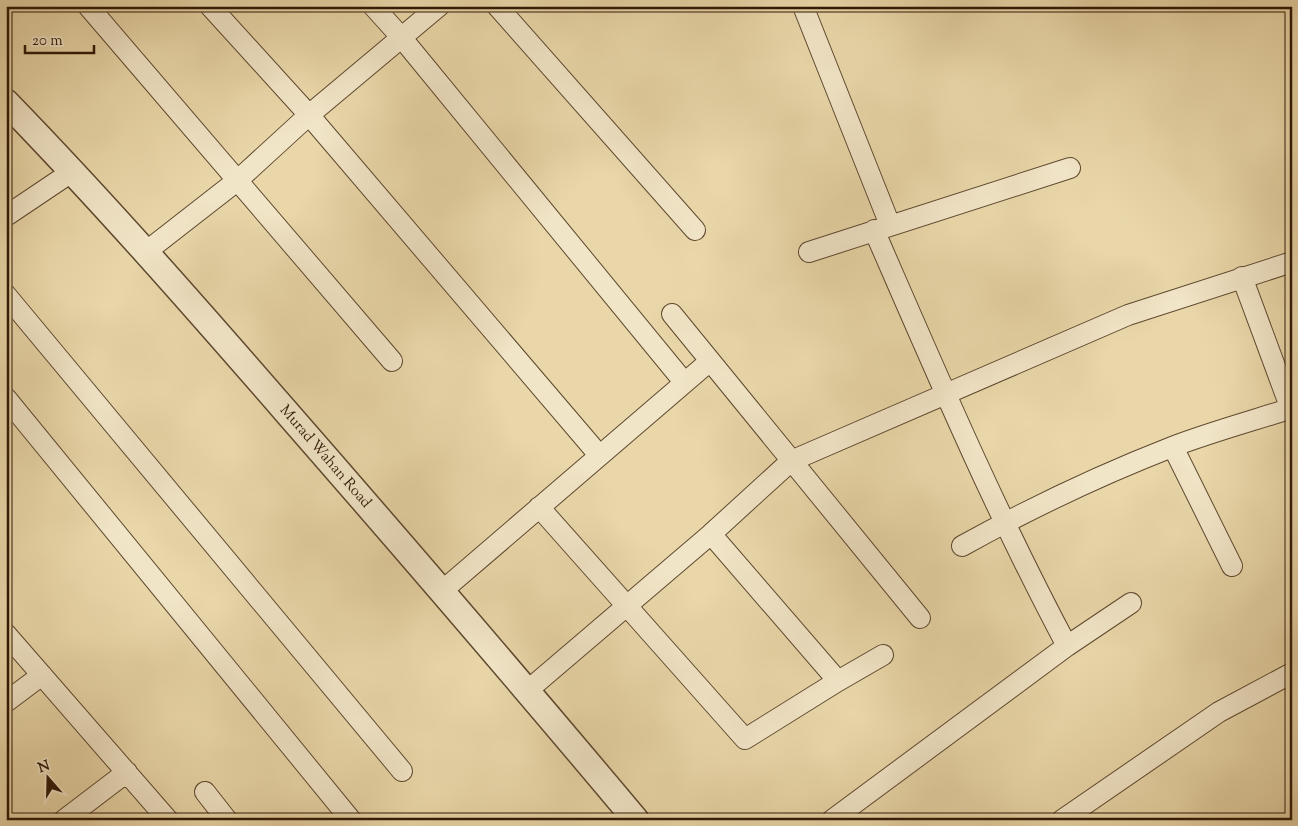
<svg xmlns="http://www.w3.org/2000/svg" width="1298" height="826" viewBox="0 0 1298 826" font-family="'Sorts Mill Goudy',serif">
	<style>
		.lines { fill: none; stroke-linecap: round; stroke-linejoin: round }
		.minor-casing { stroke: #5e482f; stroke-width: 22 }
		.tertiary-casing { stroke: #5e482f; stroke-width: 28 }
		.minor { stroke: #f1e5c7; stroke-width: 20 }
		.tertiary { stroke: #f1e5c7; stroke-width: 25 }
		.labels { text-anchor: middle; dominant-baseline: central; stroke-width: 4; stroke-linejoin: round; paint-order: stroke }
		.street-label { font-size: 15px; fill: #301806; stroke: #f1e5c7 }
	</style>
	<rect width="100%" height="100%" fill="#e9d7a9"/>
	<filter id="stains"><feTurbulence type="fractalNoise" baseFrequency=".004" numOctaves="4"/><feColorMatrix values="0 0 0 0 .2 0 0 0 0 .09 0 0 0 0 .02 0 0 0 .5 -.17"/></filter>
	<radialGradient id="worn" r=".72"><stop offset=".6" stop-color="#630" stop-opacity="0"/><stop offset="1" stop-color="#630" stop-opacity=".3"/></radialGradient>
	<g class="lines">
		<g class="minor-casing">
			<path id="minor" d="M88,6L392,361
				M210,6L309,115L599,455
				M373,6L401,37L684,382
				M497,6L695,230
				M803,6L890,225
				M6,216L73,171
				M874,230C935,370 995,511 1067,646
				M147,251L238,180L309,115L439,6
				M809,252L1070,168
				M1242,277L1292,412
				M6,295L402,771
				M672,314L920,618
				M6,398L351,820
				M1173,447L1232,566
				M539,507L745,739L838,681L883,655
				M711,534L838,681
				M962,546C1029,509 1100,475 1172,447C1211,432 1252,421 1292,408
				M442,591L710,361
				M6,634L168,820
				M527,691L711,534L791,461L1128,315L1292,262
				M6,702L42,675
				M205,792L227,820
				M64,820L127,772
				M832,820L1067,646L1131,603
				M1062,820L1219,712L1292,673"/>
		</g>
		<g class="tertiary-casing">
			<path id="tertiary" d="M6,102C104,203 197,309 289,415C406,549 522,684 636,820"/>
		</g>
		<use href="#minor" class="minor"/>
		<use href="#tertiary" class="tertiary"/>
	</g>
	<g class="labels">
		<g class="street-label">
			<text transform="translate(325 457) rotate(49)">Murad Wahan Road</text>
		</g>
	</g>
	<rect width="1298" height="826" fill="none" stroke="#e9d7a9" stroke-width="25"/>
	<rect x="8" y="8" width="1283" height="811" fill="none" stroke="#301806" stroke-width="2.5"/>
	<rect x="12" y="12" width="1273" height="801" fill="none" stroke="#301806"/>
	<g transform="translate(48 778) rotate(340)" stroke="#f1e5c7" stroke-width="4" paint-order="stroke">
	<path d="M0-4L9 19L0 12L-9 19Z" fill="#301806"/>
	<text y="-8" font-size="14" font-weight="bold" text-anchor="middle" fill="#301806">N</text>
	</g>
	<path d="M25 45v8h69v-8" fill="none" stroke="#301806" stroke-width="2.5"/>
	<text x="32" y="45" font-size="15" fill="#301806" stroke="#f1e5c7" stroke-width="4" paint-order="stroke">20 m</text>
	<rect width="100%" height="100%" filter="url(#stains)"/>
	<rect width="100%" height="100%" fill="url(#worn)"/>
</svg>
